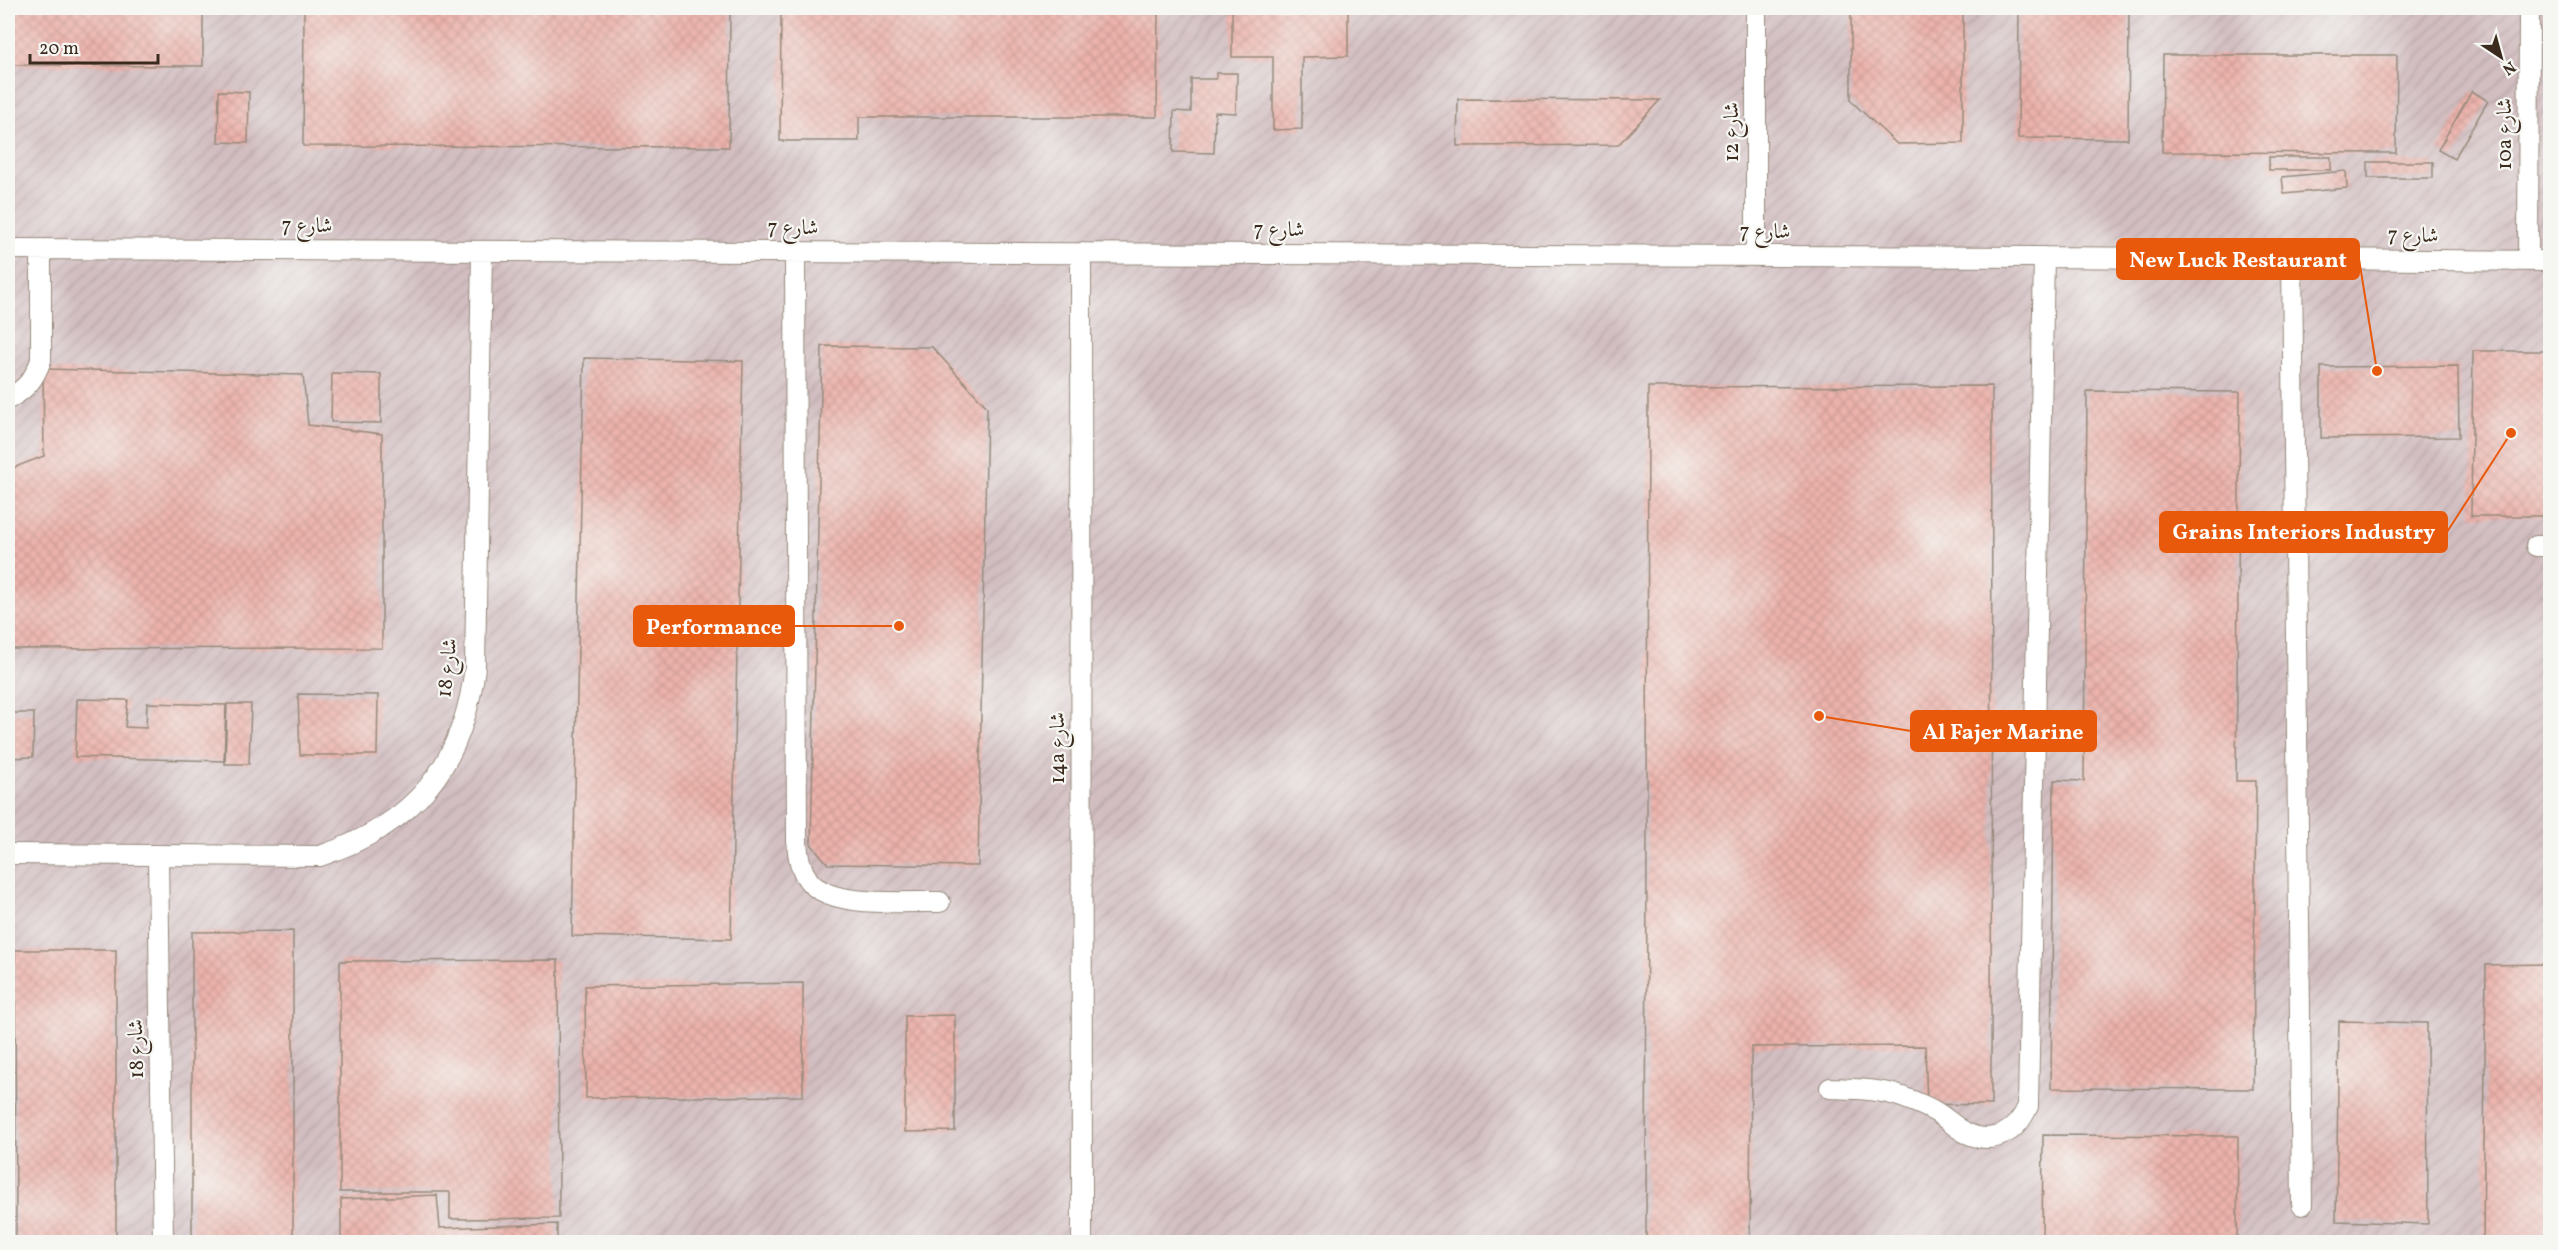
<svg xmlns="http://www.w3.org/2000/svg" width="2558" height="1250" viewBox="0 0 2558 1250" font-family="Vollkorn,Amiri,serif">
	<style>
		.industrial { fill: url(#industrial-furrows) }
		.building { fill: url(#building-cross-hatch) }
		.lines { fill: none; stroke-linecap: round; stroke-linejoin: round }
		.lane-casing { stroke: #968a7c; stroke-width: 22 }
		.lane { stroke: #fff; stroke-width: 20 }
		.labels { text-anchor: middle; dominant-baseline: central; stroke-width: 4.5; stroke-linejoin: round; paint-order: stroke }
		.street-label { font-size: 21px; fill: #3b2a1e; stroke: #f6f6f2 }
		.leader { fill: none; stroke: #e8590c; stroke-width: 2 }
		.callout-dot { fill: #e8590c; stroke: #f6f6f2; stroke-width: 2 }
		.callout { fill: #e8590c; stroke: #e8590c; stroke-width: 2 }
		.callout-label { font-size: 22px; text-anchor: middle; font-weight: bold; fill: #fff }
	</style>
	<defs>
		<pattern id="industrial-furrows" width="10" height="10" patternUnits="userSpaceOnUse" patternTransform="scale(1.5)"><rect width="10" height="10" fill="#d2bec1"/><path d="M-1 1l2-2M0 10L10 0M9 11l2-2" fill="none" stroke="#b5a3a5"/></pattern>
		<pattern id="building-cross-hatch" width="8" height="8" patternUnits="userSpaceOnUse" patternTransform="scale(1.5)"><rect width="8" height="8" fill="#ecb3ac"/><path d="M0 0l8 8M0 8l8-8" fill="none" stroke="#cb9a94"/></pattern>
	</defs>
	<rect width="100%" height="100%" fill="#f6f6f2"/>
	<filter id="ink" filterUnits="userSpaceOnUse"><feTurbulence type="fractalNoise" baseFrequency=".0167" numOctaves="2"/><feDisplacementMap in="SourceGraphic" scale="12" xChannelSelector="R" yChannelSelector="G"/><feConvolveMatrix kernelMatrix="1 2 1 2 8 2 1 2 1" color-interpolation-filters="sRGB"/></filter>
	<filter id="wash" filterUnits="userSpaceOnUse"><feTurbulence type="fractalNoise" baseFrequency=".008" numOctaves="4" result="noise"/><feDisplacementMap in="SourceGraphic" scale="24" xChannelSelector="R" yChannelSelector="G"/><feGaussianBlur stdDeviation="1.35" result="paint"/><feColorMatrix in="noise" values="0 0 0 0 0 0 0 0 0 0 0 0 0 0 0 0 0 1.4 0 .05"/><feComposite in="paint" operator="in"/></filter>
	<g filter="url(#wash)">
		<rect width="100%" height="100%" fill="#f2ebd9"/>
		<path class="industrial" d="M8,8H2550V1242H8Z"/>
		<g id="blocks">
			<path class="building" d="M8,8H203V66L8,65Z
				M304,8H730L729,147L303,146Z
				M781,8H1158L1157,117H859V141H780Z
				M1232,8H1348V56L1302,57V129L1273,130V57H1232Z
				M1851,8H1963V143L1897,144L1851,101Z
				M2019,8H2129L2128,139L2018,138Z
				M2163,55H2397L2396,153L2162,152Z
				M1216,73H1237L1236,113L1215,112L1214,153L1173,152L1174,111L1191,112V79H1216Z
				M219,91L249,92L248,143L218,142Z
				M2472,91L2488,101L2454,159L2438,150Z
				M1458,99L1660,100L1618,145L1457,146Z
				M2269,157H2331V170H2269Z
				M2368,162H2433V178H2368Z
				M2346,171L2347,188L2284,194L2282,177Z
				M822,346L932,347L987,407L978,866L828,864L811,844Z
				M2473,351H2550V516H2471Z
				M584,358L743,361L731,939L572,936Z
				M2458,366L2459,437L2321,438V367Z
				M43,369L303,375L308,425L382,434V648L8,649V477L15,467L44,456Z
				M332,373L381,374V423L331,422Z
				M1992,386L1991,1105L1927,1104L1925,1046L1751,1047L1750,1242H1646L1648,387Z
				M2087,391L2240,392L2236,781H2256L2253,1089L2051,1088L2054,780L2084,781Z
				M298,694L378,695L377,755H300Z
				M77,699L128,700L125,727L146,728L147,703L226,705L224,761L75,757Z
				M227,704H251L249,764H225Z
				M8,713H34L33,757L8,758Z
				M293,931V1242H192V932Z
				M15,950H116V1242H16Z
				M558,960L559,1218L450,1219V1192H340V961Z
				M2550,964V1242H2483L2486,965Z
				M803,983V1096L586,1098L585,986Z
				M955,1015V1131L905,1132V1016Z
				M2339,1021L2427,1023L2428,1224L2336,1221Z
				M2043,1135L2238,1136L2237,1242H2042Z
				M437,1195L440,1228L557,1224V1242H341V1199Z"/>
		</g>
	</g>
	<g filter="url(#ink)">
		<use href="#blocks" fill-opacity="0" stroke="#968a7c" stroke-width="1.5"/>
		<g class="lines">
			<g class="lane-casing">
				<path id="lane" d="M1756,8V256
					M8,249L2044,257L2550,261
					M795,252L797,841C798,856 800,869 809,881C832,909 907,901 940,902
					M1081,253L1082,1242
					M2292,259L2302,1205
					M2528,261L2529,8
					M8,399C26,389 34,380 41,360V249
					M2536,546H2550
					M8,854L320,856C415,824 463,766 475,667L482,251
					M158,855L163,1242
					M1830,1088C1854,1089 1879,1089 1902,1097C1913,1101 1926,1106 1936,1112C1946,1118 1955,1127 1966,1133C1994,1146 2017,1132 2028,1106L2044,257"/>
			</g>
			<use href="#lane" class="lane"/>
		</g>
	</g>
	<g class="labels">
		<g class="street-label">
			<text transform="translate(1732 132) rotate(-90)">شارع 12</text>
			<text transform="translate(2505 134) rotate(-90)">10a شارع</text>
			<text x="307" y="226">شارع 7</text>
			<text x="793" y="228">شارع 7</text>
			<text x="1279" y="230">شارع 7</text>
			<text x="1765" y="232">شارع 7</text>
			<text transform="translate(2413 236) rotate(1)">شارع 7</text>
			<text transform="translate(448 668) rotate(-84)">شارع 18</text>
			<text transform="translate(1058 748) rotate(-90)">14a شارع</text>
			<text transform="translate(137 1049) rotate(-91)">شارع 18</text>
		</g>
	</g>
	<path class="leader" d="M2377 371L2359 259M2511 433L2447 532M899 626L794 626M1819 716L1911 731"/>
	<g class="callout-dot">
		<circle cx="2377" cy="371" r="6"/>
		<circle cx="2511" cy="433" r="6"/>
		<circle cx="899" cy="626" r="6"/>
		<circle cx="1819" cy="716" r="6"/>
	</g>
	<g class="callout">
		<rect x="2117" y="239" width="242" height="40" rx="6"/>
		<rect x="2160" y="512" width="287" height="40" rx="6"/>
		<rect x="634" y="606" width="160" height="40" rx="6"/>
		<rect x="1911" y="711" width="185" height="40" rx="6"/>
	</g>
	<g class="callout-label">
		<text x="2238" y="267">New Luck Restaurant</text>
		<text x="2304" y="539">Grains Interiors Industry</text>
		<text x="714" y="634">Performance</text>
		<text x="2003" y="739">Al Fajer Marine</text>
	</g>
	<rect width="2558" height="1250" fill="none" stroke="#f6f6f2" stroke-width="30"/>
	<g transform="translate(2501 57) rotate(144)" stroke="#f6f6f2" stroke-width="4.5" paint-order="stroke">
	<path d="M0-4.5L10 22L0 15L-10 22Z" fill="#3b2a1e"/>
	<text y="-9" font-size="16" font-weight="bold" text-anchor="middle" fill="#3b2a1e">N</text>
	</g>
	<path d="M30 54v9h128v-9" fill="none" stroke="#3b2a1e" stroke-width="3"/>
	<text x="39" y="54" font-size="18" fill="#3b2a1e" stroke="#f6f6f2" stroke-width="4.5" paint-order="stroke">20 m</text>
</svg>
